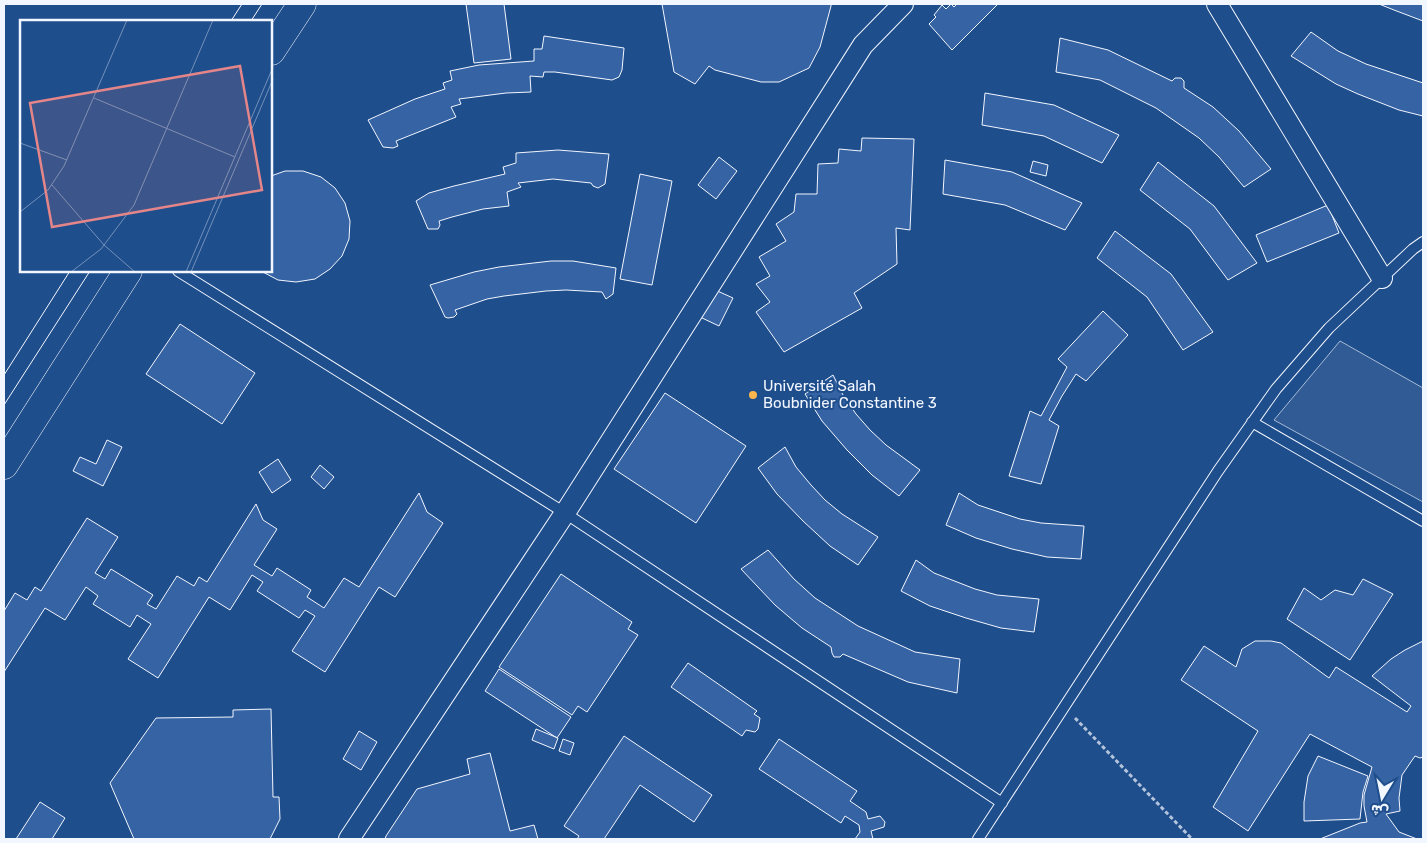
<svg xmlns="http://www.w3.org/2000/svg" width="1427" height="843" viewBox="0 0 1427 843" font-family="Rubik,Cairo,sans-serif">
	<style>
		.parking { fill: #305b95; stroke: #a8bbd7 }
		.building { fill: #3563a3; stroke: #f2f6ff }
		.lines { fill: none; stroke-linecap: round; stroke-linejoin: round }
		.service-casing { stroke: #f2f6ff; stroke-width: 12 }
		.minor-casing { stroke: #f2f6ff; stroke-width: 22 }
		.secondary-casing { stroke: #f2f6ff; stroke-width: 29 }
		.path { stroke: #b3c4dc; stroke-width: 3; stroke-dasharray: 4 2.5; stroke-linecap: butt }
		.service { stroke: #1f4e8c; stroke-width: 10 }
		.minor { stroke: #1f4e8c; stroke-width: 20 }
		.secondary { stroke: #1f4e8c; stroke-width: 28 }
		.tram { stroke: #f2f6ff; stroke-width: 1 }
		.poi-dot { fill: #ffb74d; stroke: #1f4e8c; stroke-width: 2 }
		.labels { text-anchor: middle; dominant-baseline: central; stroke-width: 4; stroke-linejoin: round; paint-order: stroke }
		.poi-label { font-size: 15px; fill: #f2f6ff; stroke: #1f4e8c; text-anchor: start }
		.inset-road { fill: none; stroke: #7391ba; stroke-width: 1 }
		.view { fill: #e38589; fill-opacity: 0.15; stroke: #e38589; stroke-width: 2.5 }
		.inset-edge { fill: none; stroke: #f2f6ff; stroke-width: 2.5 }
	</style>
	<rect width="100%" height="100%" fill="#1f4e8c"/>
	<path class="parking" d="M1340,341L1423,388V502L1274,420Z"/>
	<path class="building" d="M466,4H504L511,59L474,63Z
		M662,4H831V6L820,47L809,68L779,82H761L715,70L709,66L695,84L674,72Z
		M951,4L954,7L957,4H998L952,50L929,24L936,17L934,15L942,5L946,9Z
		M1379,4H1423V21L1394,10Z
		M1311,32L1338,51L1366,64L1423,83V116L1399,110L1358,94L1336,84L1291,56Z
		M544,36L624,48L622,70L619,77L612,80L555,72H544L543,77L530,76L531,92L506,93L459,99L461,104L451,107L456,117L396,141L398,146L393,148L383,147L368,120L415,99L445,89L443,83L452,80L450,71L479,65L534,61V49H542Z
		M1060,38L1108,50L1172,81L1175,78H1181L1184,81V88L1213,107L1239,131L1271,169L1244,187L1219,157L1199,138L1156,108L1100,80L1056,72Z
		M985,93L1054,105L1119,135L1102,163L1044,136L982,125Z
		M862,138L914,139L910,230L896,228L897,264L854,293L862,308L784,352L756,312L770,302L756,284L770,276L759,257L786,241L776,224L794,212L796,194H817L818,164L838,163L839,149L861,151Z
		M558,150L609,154L605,184L598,188L593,186L591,183L553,179L518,183L521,187L507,192L509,206L483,209L452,217L439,221L440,225L438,229H428L416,201L429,193L454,186L505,174L503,167L516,163V153Z
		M719,157L737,171L716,199L698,185Z
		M945,160L1012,172L1082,203L1065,230L1005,205L943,194Z
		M1033,161L1048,165L1046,176L1030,172Z
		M1158,162L1214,206L1257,263L1228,280L1190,229L1140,190Z
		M285,171H303L321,177L335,188L345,203L350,221L349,239L342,256L330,269L315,279L296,282L278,280L261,271H271V176Z
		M640,174L672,181L652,285L620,279Z
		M1328,205L1339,233L1267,262L1256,235Z
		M1115,231L1171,274L1213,332L1183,350L1147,297L1097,258Z
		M551,261H573L616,268L613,294L606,299L602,292L566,290L546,291L504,296L487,299L455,310L457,314L454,317L448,318L445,317L430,285L474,272L499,267Z
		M713,289L733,298L719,326L700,317Z
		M1103,311L1128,335L1086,381L1076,374L1062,396L1049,420L1059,426L1041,484L1009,476L1030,411L1041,416L1067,367L1058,359Z
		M180,324L255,373L222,424L146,374Z
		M833,375L843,395L856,414L870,430L886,445L920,470L899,496L872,475L847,450L822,421L805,394Z
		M665,393L746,446L696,523L614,469Z
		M107,440L122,447L103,486L73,471L80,457L96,464Z
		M785,447L796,467L811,485L825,500L842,514L878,537L858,565L830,546L803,521L777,494L758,468Z
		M278,459L291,480L272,493L259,472Z
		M320,465L334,477L324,489L311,477Z
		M419,493L427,512L443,523L395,597L379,587L325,672L292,651L315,616L305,610L299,618L257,591L263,582L252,575L230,610L209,597L158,678L128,659L151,624L137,615L130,627L93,604L98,596L86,587L65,620L45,608L4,672V611L15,593L27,600L35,587L41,591L87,518L118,537L95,573L105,579L111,569L153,595L147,604L156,609L177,576L194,586L199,577L207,582L256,504L263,520L277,529L254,565L272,576L277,568L311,590L307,597L324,608L344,578L359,587Z
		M959,493L978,505L1020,519L1041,523L1084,526L1081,559L1047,557L1012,549L976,538L946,525Z
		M768,550L794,579L815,598L858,626L915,652L960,659L957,693L908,682L843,654L840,657H834L832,653L831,647L802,628L775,605L741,569Z
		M916,560L934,573L975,589L997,595L1039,599L1034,632L1001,628L966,618L930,606L901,591Z
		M561,574L632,622L628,629L638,635L587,712L578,706L572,715L499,667Z
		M1363,579L1393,594L1350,660L1287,619L1304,588L1321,600L1335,590L1353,595Z
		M1255,641H1271L1281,643L1329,678L1336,667L1407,712L1411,706L1372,676L1391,659L1405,650L1423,641V757L1420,758L1415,756L1402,775L1399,798L1400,811L1386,814L1399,832L1417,839H1320L1360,823L1367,822L1364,806V795L1372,767L1310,734L1248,831L1213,807L1258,731L1181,680L1204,646L1236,667L1242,649Z
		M688,663L757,711L754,714L760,718L758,729L755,732L746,730L742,736L671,687Z
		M499,669L571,717L557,738L485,691Z
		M271,709L273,797H279L280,819L270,839H134L110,783L156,718L233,717V710Z
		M536,729L558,738L554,749L532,740Z
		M359,731L377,742L361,770L343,759Z
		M624,736L712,795L694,822L640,785L604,839H577L579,836L564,826Z
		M563,739L574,743L570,755L559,751Z
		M779,739L857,791L850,801L866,812L868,819L880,816L885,822L884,827L871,831L873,839H855L860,832L859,825L845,816L841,823L759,769Z
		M490,753L510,831L534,825L538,839H385L386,836L417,789L470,774L467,759Z
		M1318,756L1368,776L1363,792L1360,819L1304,821V802L1308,776Z
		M40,802L65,818L52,839H16Z"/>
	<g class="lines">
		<g class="service-casing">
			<path id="service" d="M178,271L565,513L1002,803
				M1252,422L1423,521
				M978,839L1218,471L1276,389L1329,328L1413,249L1423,242"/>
		</g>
		<g class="minor-casing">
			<path id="minor" d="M1217,4L1382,278
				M349,839L565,513L863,45L903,4"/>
		</g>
		<g class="secondary-casing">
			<path id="secondary" d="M271,51L302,4
				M4,465L128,271"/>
		</g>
		<path class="path" d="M1075,718L1192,839"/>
		<use href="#service" class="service"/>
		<use href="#minor" class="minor"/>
		<use href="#secondary" class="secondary"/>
		<path class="tram" d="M231,21L242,4
			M251,21L262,4
			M4,375L70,271
			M4,405L90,271"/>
	</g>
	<circle class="poi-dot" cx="753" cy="395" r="5"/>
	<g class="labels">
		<g class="poi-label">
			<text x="763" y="386">Université Salah<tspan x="763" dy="17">Boubnider Constantine 3</tspan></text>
		</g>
	</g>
	<g transform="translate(20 20)">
		<rect width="252" height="252" fill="#1f4e8c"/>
		<path class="inset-road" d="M74,78L215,137M0,123L47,140M32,165L84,225L115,252M0,192L28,170L44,146L107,0M51,252L81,229L114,185L193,0M166,252L253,47M171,252L253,59"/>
		<path class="view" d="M220,46L242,170L32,207L10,83Z"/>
		<rect width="252" height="252" class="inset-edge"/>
	</g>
	<rect width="1427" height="843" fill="none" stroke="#f2f6ff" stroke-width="10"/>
	<g transform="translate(1382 798) rotate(190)" stroke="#1f4e8c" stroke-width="4" paint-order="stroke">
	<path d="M0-4L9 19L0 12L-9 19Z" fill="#f2f6ff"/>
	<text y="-8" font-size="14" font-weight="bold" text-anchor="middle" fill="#f2f6ff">ش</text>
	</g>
</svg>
